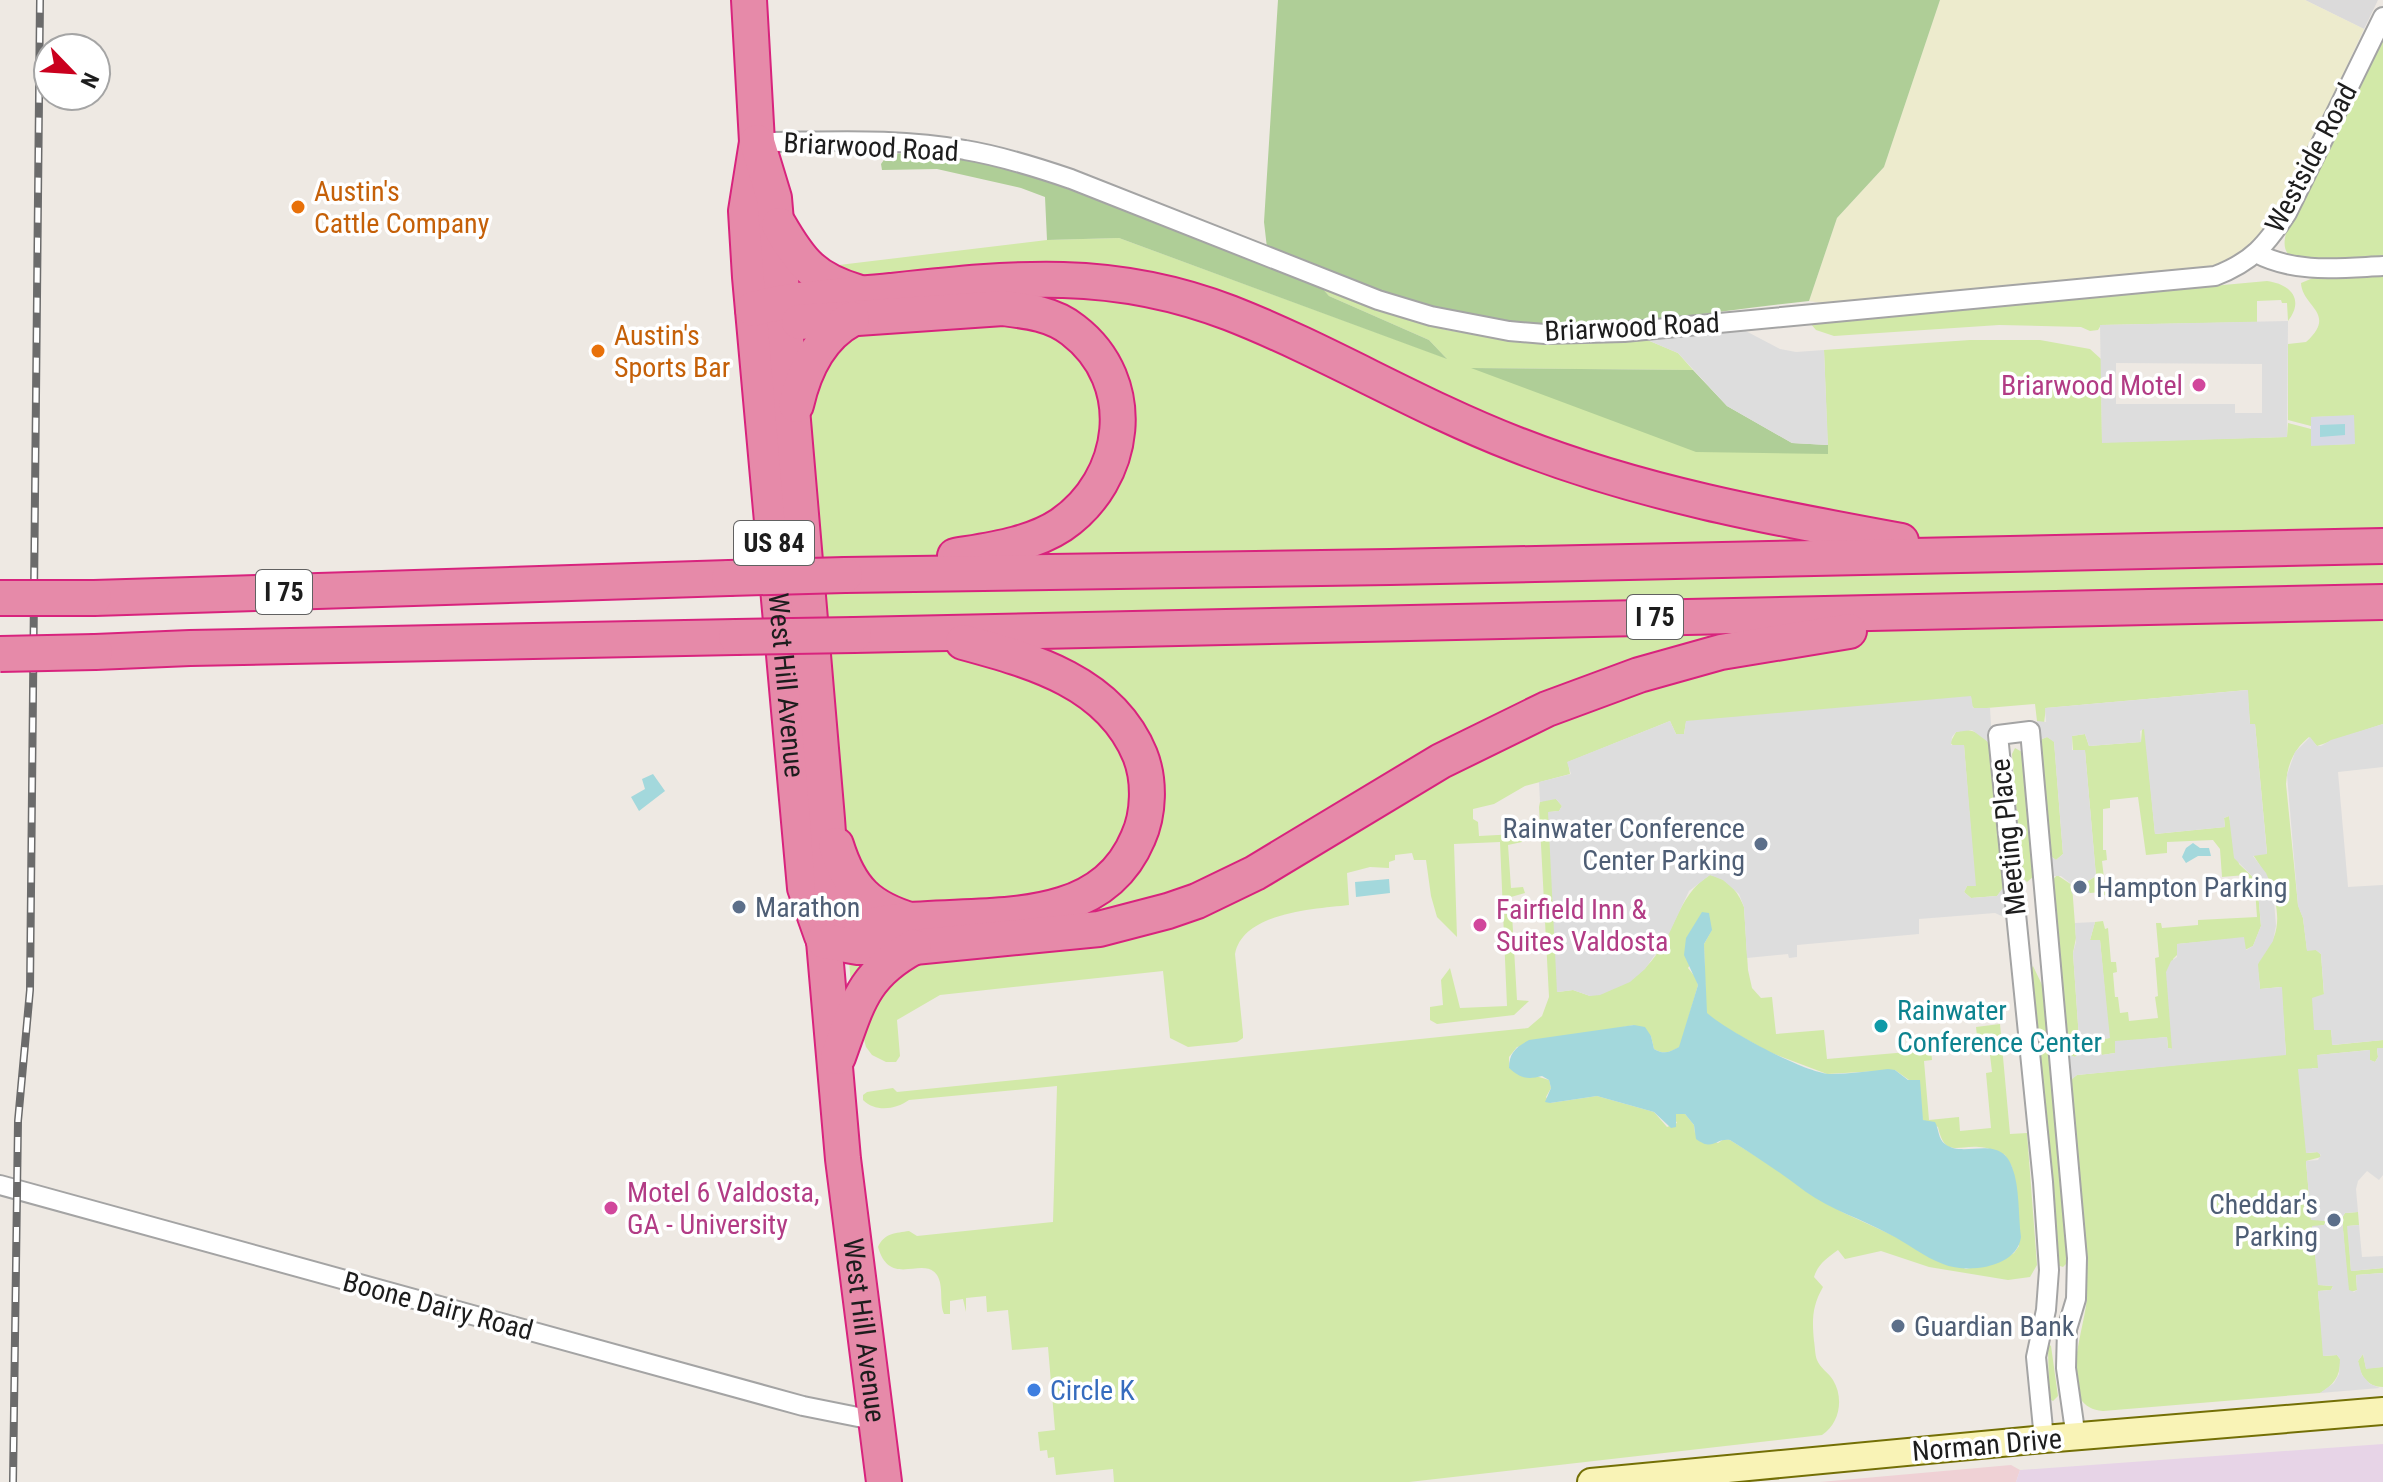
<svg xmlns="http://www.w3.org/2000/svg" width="2383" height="1482" viewBox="0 0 2383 1482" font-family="'Roboto Condensed',sans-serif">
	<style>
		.residential { fill: #dbdada }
		.commercial { fill: #efd1d5 }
		.industrial { fill: #e7d4e7 }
		.farmland { fill: #edebcd }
		.grass { fill: #d2e9a8; fill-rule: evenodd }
		.forest { fill: #afce97 }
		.parking { fill: #ddd; fill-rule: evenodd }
		.plaza { fill: #d7d9e4 }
		.water { fill: #a3d8dc }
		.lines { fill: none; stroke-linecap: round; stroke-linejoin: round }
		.street-casing { stroke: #a4a4a4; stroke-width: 22 }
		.secondary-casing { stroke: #736f05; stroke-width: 30 }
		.highway-casing { stroke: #d8237d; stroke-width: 38 }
		.street { stroke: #fff; stroke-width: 18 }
		.secondary { stroke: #f9f3b6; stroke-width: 26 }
		.highway { stroke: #e68aa9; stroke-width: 34 }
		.rail-casing { stroke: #6b6b6b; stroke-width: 8 }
		.rail { stroke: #fff; stroke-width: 5; stroke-dasharray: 15; stroke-linecap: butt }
		.highway-bridge-casing { stroke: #d8237d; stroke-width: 38; stroke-linecap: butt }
		.highway-bridge { stroke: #e68aa9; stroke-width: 34 }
		.food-dot { fill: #e8710a; stroke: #fff; stroke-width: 3 }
		.hotel-dot { fill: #d1479c; stroke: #fff; stroke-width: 3 }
		.service-dot { fill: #5c6f8a; stroke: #fff; stroke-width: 3 }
		.culture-dot { fill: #0f9aa8; stroke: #fff; stroke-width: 3 }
		.shop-dot { fill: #3f7fe0; stroke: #fff; stroke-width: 3 }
		.labels { text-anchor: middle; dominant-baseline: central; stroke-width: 7; stroke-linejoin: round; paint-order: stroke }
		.shield { fill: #fff; stroke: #616161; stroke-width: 2 }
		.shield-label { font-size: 26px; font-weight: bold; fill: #1d1d1d }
		.street-label { font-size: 28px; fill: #1d1d1d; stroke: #fff }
		.food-label { font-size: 28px; fill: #c56008; stroke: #fff; text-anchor: start }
		.hotel-label { font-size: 28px; fill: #b23c85; stroke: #fff; text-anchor: start }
		.service-label { font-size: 28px; fill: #4e5e75; stroke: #fff; text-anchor: start }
		.culture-label { font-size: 28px; fill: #0d838f; stroke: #fff; text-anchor: start }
		.shop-label { font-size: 28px; fill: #366cbe; stroke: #fff; text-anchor: start }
	</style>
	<rect width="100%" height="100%" fill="#eee9e3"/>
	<path class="residential" d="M2305,0H2378L2364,29Z"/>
	<path class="commercial" d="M2011,1465L2020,1470L2016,1482H1820Z"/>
	<path class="industrial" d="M2383,1444V1482H2016L2020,1470Z"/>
	<path class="farmland" d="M1940,0H2305L2364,29L2280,209L2251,247L2225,263L2200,269L1829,304L1809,301L1837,218L1884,167Z"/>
	<path class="grass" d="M2383,38V257L2303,261C2286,257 2282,250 2286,233Z
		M1119,238L1446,358L1429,340L1329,296L1322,288L1446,330L1519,341L1579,342L1645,339L1678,353L1693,370L1475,368L1828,454L1824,350L1970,340H2040L2090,349L2101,359L2102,442L2287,437L2288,423L2311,429V445L2354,444V416L2311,417V426L2288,420V344L2306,342C2338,313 2302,307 2301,283L2313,278L2383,274V724C2361,731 2338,739 2317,746L2309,737C2294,749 2287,765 2286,784L2298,905L2303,918L2307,950H2316L2321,954L2324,995L2315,1030H2331L2333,1045L2383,1040V1048L2377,1049L2378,1057L2375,1062L2370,1060L2369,1050L2318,1055V1068H2312L2307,1153L2319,1152L2321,1157L2306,1161L2311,1219L2326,1221L2324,1225L2312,1227L2319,1285L2333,1286L2331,1290L2318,1291L2324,1356L2337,1355L2340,1359C2341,1375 2334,1385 2320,1393L2103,1411C2051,1407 2088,1324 2087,1293C2085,1240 2078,1187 2073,1134C2072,1117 2067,1095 2071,1079L2077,1075L2286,1054L2281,987L2260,989C2260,982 2257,972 2258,964C2260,955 2270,946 2274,937C2284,910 2269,877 2253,855L2267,853L2255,724H2250L2247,690L2046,708L2044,723L2037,721L2035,704L1975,709L1972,706L1971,697L1686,722L1684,734H1676L1670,721L1568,762L1570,774L1525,786L1494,804L1473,809V819L1478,822L1479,836L1517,834V822L1521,820L1523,822L1522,842L1508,845L1511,888L1523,887L1525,893L1511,897L1517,1000L1529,1001L1514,1015L1437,1024L1430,1020V1007L1443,1005L1441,980L1450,968L1460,1008L1507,1006L1500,842L1454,844L1457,937L1437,917L1431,896L1426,860H1414L1412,853L1395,855V860L1389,862V868L1370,867L1347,873L1349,905C1315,909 1243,912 1235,954L1243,1034V1038L1237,1042L1188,1047L1170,1038L1163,971L940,995L897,1020L900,1056L896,1062H886L872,1055L866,1047L852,994L827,727L789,271L1047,240Z
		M2267,281C2290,284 2305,299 2288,321L2287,303H2282L2281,300L2257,301V322L2101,325L2098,330L2090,331L2081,327L1999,325L1834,336L1816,330L1810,323Z
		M2142,729H2145L2155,834L2225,827L2224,818L2229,816L2239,864L2257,881L2261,926L2253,946L2245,950L2243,938L2177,944V955L2173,959V1049L2168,1048L2167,1037L2115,1042V1053L2102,1055L2098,1040L2109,1038L2100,940H2090L2095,922L2103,921L2105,929L2108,928L2111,962H2116L2117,972L2113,973L2115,997H2118L2120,1013L2128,1012L2129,1021L2158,1018L2155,997L2158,996L2155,958L2159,957L2156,923H2161L2162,928L2198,925V920L2257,917L2255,889H2246L2245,875L2222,877L2220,849L2213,840L2167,842V853L2146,855L2138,797L2110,800V808L2103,809V850H2106L2107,860L2102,861L2106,895L2100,896V892L2090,893L2085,883L2096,876L2085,751H2073L2072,736L2085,734L2089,746L2141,742Z
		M1964,730C1977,730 1986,737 1992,749L2004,880L2003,888L1997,896L1971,898L1964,892L1967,886H1975L1964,745L1954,746L1950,743L1956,732Z
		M2047,737L2054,741L2063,854L2056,860L2049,855L2039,744L2042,739Z
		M2015,748L2022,752L2034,876L2027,882L2022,877L2012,754Z
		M1550,798L1556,799L1562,806L1559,811L1549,812L1558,992L1573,990L1590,996C1607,987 1633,980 1646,967C1674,940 1676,895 1710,875C1727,878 1738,891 1744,907L1748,970L1752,988L1761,998L1772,997L1776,1034L1824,1030L1827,1059L1931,1050L1932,1060L1924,1061L1929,1120L1959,1117L1960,1131L1991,1128L1986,1073L1992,1072L1990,1055H1979L1976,1027L2000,1024L2010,1134L2027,1133L2037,1265L2030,1277L2008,1280L1929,1267L1881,1251L1845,1259L1838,1250C1827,1258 1818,1264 1814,1277L1823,1287C1812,1306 1812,1320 1814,1341C1815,1347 1815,1355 1817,1360C1820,1368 1829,1373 1833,1380C1844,1398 1840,1423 1822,1435L1409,1482H1114L1113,1469L1056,1475L1054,1457L1048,1458L1047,1450L1040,1451L1038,1432L1055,1430L1048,1347L1012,1350L1008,1310L987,1312L986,1296L966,1298V1312L963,1299L950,1301V1314H944C939,1303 944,1286 937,1275C923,1255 890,1289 878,1247C884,1233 896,1233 909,1231L917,1236L1053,1222L1057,1086L909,1100C895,1110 875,1112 863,1100V1095L867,1092L893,1088L897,1092L1528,1028L1542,1016L1549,997L1539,807L1540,802ZM1712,930L1704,944L1706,1013L1721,1025L1769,1052L1827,1074L1895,1070L1909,1080L1923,1120L1938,1127C1945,1158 1957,1145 1979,1147C1987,1147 1997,1152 2005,1155L2012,1167L2019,1246L2014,1253L1998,1262L1966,1269L1844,1213L1807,1192L1794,1180L1730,1140L1724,1139L1718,1143L1695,1133L1694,1125L1685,1114L1676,1113L1674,1117L1677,1123L1667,1127L1654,1112L1597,1096L1550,1103L1546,1097L1551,1088L1549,1080L1509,1068V1057L1517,1047L1634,1025L1651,1036L1654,1049C1664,1055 1670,1052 1680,1047L1698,985L1696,978L1688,968Z
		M2057,875L2072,885L2076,938L2073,953L2080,1053L2075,1057L2067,1054L2051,882Z
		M2033,966L2044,989L2067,1263L2063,1267L2057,1265L2031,970Z
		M2358,1212L2359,1225L2348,1226L2351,1271L2383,1268V1273L2356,1275L2357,1290L2351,1292L2348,1290L2342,1218L2345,1213Z
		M2048,1344L2051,1346L2058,1396L2053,1401L2049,1399Z
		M2363,1354L2366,1368L2383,1367V1387C2367,1387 2360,1375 2358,1361Z"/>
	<path class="forest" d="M1278,0H1940L1884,167L1837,218L1809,301C1689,314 1565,340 1445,312C1384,298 1325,272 1267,248L1264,222Z
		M889,153C943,155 986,159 1038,175L1322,288L1329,296L1429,340L1447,359L1119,238L1047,240L1045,197L1021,188L937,169L882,170L881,164Z
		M1471,368L1693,370L1727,406L1792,443L1828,445V454L1696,452Z"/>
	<path class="parking" d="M2288,321L2287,437L2102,443L2100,325ZM2116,363L2262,364V413H2235V404H2116Z
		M1740,328L1780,349L1796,352L1824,350L1828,445L1792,443L1727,406L1678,353L1645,339Z
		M2248,690L2250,724H2255L2267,854L2253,856L2266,873L2273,889L2276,926L2273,941L2258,964L2260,989L2282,987L2286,1055L2077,1075L2069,1082L2067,1054L2075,1057L2080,1053L2073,953L2076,942L2075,923L2095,922L2090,940H2100L2110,1038L2098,1040L2099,1053L2102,1055L2115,1053V1041L2167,1037L2168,1048L2172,1049L2166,972L2171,961L2177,957V944L2244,937L2246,950L2253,946L2261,926L2257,881L2234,858L2229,816L2224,818L2225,827L2155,834L2144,729L2140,731L2141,742L2089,746L2085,734L2072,736V750H2085L2096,876L2085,883L2090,893L2072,894L2070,883L2061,876H2054L2051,882L2049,855L2056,860L2063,854L2054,742L2047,737L2042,739L2039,744L2037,721L2046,722L2045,708Z
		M1971,696L1973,708H1990L1993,757L1988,742L1972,730L1956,732L1952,737L1951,745H1964L1976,886H1967L1964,892L1971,898L1997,896L2003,888L2004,880L2009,925L2004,917L1995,913L1919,919V934L1797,945V957L1789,958L1788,954L1747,958L1744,907L1739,894L1723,880L1710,875L1689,891L1667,938L1645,969L1630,982L1600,995L1590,996L1573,990L1557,992L1548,812L1559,811L1562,806L1556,799L1540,802L1539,782L1571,774L1567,762L1670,721L1676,734H1684L1686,721Z
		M2383,724V767L2338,772L2348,887L2383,885V1040L2332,1045L2331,1030H2314L2312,998L2324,994L2321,954L2316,950L2307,951L2303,918L2298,906L2287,775L2295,752L2310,737L2317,746H2321L2331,740Z
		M2377,1048H2383V1175L2379,1180L2367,1171L2358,1181L2356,1189L2358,1212L2345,1213L2342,1218L2349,1290L2354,1292L2357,1290L2356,1275L2383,1273V1367L2366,1369L2363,1354L2358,1361L2362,1375L2370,1384L2380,1388L2320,1393L2334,1383L2339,1374L2340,1359L2337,1355L2323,1356L2318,1291L2331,1290L2333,1286L2318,1285L2312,1226L2324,1225L2326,1221L2311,1220L2306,1161L2318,1160L2321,1155L2317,1152L2306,1153L2298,1069L2318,1068L2317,1055L2370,1050V1060L2375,1062L2378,1057Z
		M2359,1225L2362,1257L2383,1256V1268L2351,1271L2347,1226Z"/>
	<path class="plaza" d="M2354,415L2355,444L2311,446V417Z"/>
	<path class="water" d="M2345,424V435L2320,437V425Z
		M653,774L665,791L639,811L631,797L645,789L642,779Z
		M2193,843L2200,848H2209L2211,856H2198L2186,863L2182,857L2186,848Z
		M1389,879L1390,893L1356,897L1355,882Z
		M1702,912L1709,913L1712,930L1704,944L1707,1013C1726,1030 1806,1074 1831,1074C1850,1074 1869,1071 1888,1069L1895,1070L1908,1080H1920L1923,1120L1935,1122C1939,1129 1938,1139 1945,1144C1964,1159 2000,1133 2012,1167C2020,1187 2018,1215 2021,1237C2017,1268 1967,1274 1943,1264C1924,1257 1907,1243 1889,1234C1862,1219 1831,1210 1806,1192C1781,1173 1757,1157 1730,1140C1714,1138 1714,1152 1696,1139L1694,1125L1685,1114H1676V1127L1671,1128L1654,1112L1597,1096L1550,1103L1545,1102L1551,1088L1549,1080L1542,1076C1527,1080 1520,1078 1509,1068C1509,1053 1516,1047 1529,1040L1634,1025L1645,1027L1651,1036L1654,1049C1664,1055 1670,1052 1679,1047L1698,985L1684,955L1686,938Z"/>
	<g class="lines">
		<g class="street-casing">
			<path id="street" d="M757,142C825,142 897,137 965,150C1001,156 1036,167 1071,179L1378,300L1431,316L1509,331L1545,334L1624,332L2215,276C2252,262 2266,245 2287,213L2383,17
				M2256,253C2296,274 2340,268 2383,266
				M0,1185L803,1406L878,1421
				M2044,1439L2036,1357L2046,1310L2049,1270L2043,1182L1998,735L2030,731L2077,1258L2076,1299L2067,1329L2066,1368L2076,1438"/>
		</g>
		<g class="secondary-casing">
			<path id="secondary" d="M1591,1482L2044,1439L2383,1411"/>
		</g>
		<g class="highway-casing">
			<g id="highway">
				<path id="s1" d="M749,0L757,142L746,211L750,277L805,888L822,936"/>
				<path id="s2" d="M757,142L774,198L827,819L832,890L824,941L843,1159L884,1482"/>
				<path d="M779,225C801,263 814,279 857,292"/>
				<path d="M753,309C798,297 844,296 891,291C1013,278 1111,267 1230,313C1327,351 1417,406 1515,444C1639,493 1770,517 1901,541"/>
				<path d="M799,322L1003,308C1028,311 1053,314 1073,330C1141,382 1127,480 1061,525C1031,545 990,550 955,556"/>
				<path d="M796,405C804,370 820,336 852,319"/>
				<path d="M845,575L1390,567L2383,546"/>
				<path d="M94,598L729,578"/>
				<path d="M854,635C1364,620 1874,614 2383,602"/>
				<path d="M95,652L190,648L736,637"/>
				<path d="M836,845C850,890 869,908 913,921"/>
				<path d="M847,932C938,899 1091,950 1138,838C1149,814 1150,780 1140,755C1110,682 1033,661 963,642"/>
				<path d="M824,941L858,947H914L1099,929L1168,911L1197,901L1255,873L1441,761L1547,709L1639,675L1721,652L1849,631"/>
				<path d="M838,1057C857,1005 862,975 914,947"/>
			</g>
		</g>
		<use href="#street" class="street"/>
		<use href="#secondary" class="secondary"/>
		<use href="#highway" class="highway"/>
		<g class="rail-casing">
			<path id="rail" d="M13,1482L18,1121L30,990L40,0"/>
		</g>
		<use href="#rail" class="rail"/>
		<g class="highway-bridge-casing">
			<path id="highway-bridge" d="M729,578L845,575
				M0,598H94
				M736,637L854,635
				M0,654L95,652"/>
		</g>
		<use href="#highway-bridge" class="highway-bridge"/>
	</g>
	<g class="food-dot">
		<circle cx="298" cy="207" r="8"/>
		<circle cx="598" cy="351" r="8"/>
	</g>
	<g class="hotel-dot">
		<circle cx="2199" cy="385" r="8"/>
		<circle cx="1480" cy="925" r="8"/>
		<circle cx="611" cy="1208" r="8"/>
	</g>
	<g class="service-dot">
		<circle cx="1761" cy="844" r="8"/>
		<circle cx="2080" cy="887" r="8"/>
		<circle cx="739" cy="907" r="8"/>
		<circle cx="2334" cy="1220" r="8"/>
		<circle cx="1898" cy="1326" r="8"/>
	</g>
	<circle class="culture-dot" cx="1881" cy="1026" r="8"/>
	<circle class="shop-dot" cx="1034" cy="1390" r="8"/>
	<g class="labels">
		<g class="shield">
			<rect x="734" y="521" width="80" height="44" rx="6"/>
			<rect x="256" y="570" width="56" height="44" rx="6"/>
			<rect x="1627" y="595" width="56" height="44" rx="6"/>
		</g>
		<g class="shield-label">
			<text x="774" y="543">US 84</text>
			<text x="284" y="592">I 75</text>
			<text x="1655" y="617">I 75</text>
		</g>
		<g class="street-label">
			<text transform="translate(871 147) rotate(3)">Briarwood Road</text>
			<text transform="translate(2311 158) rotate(-62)">Westside Road</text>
			<text transform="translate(1632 327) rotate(-3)">Briarwood Road</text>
			<text stroke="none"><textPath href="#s1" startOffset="688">West Hill Avenue</textPath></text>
			<text transform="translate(2008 837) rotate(-96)">Meeting Place</text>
			<text transform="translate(438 1306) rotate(15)">Boone Dairy Road</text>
			<text stroke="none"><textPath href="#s2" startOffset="1196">West Hill Avenue</textPath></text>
			<text transform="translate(1987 1445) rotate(-5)">Norman Drive</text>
		</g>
		<g class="food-label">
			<text x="314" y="191">Austin's<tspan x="314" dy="32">Cattle Company</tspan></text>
			<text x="614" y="335">Austin's<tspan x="614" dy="32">Sports Bar</tspan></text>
		</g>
		<g class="hotel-label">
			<text x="2183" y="385" text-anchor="end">Briarwood Motel</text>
			<text x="1496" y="909">Fairfield Inn &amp;<tspan x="1496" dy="32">Suites Valdosta</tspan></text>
			<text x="627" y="1192">Motel 6 Valdosta,<tspan x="627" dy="32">GA - University</tspan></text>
		</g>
		<g class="service-label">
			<text x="1745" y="828" text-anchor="end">Rainwater Conference<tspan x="1745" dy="32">Center Parking</tspan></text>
			<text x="2096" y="887">Hampton Parking</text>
			<text x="755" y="907">Marathon</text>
			<text x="2318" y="1204" text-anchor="end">Cheddar's<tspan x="2318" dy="32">Parking</tspan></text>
			<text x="1914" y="1326">Guardian Bank</text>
		</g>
		<g class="culture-label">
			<text x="1897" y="1010">Rainwater<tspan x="1897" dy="32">Conference Center</tspan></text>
		</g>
		<g class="shop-label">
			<text x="1050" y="1390">Circle K</text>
		</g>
	</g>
	<g transform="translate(72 72) rotate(115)"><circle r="38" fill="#ffffff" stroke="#a5a5a5" stroke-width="2"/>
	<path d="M0-6L14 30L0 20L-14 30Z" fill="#ca001e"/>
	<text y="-12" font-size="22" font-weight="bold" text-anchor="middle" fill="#1d1d1d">N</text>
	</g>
</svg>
